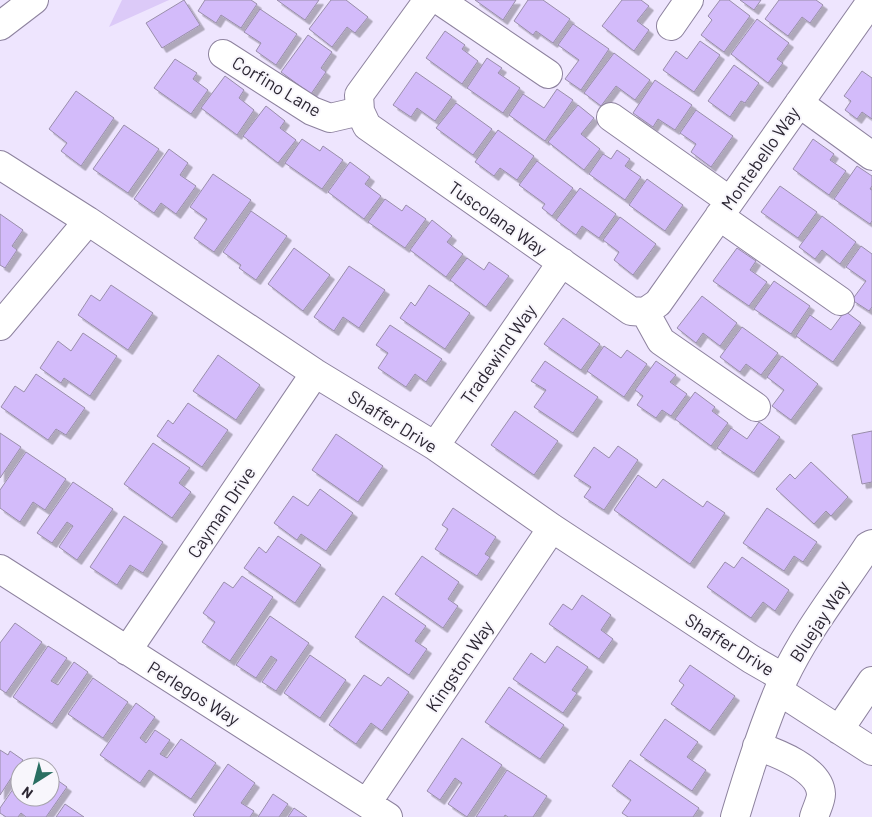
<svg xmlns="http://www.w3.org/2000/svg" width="872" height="817" viewBox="0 0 872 817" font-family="Barlow,sans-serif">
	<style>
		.green { fill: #dccaf8 }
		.building { fill: #d3bbfa; stroke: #998eaa; filter: url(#shadow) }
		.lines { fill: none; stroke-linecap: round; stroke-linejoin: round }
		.minor-casing { stroke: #8d829e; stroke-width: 30 }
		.major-casing { stroke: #8d829e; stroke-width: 30 }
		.minor { stroke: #fff; stroke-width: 28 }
		.major { stroke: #fff; stroke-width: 28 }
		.labels { text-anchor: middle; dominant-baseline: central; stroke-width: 4; stroke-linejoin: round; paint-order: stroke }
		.street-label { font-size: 18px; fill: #2b2632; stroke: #f8f6fc }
	</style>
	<defs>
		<filter id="shadow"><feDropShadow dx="4.5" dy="4.5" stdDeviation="0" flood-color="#0004"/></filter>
	</defs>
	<rect width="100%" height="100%" fill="#eee5fe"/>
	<path class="green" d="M122,0H169L109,27Z"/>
	<path class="building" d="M184,0L200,25L162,48L146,23Z
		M205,0H251L257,4L241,28L221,15L216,23L198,11Z
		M277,0H319L305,20Z
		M331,0H346L368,17L355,33L347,27L332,47L309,29Z
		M475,0H516L503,20Z
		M528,0H543L570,19L553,43L536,31L533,35L514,21Z
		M622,0H641L649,6L637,21L649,30L634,51L602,26Z
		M720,0H729L750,16L724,52L701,35L712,20L708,16Z
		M740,0H761L754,10Z
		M779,0H816L823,5L810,23L802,17L788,36L765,19Z
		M260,9L297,34L276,65L256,51L261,43L244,32Z
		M757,19L789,43L777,59L783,63L768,83L731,54Z
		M573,24L609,49L581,90L565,79L579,60L558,45Z
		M445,31L465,45L462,49L478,61L462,84L426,58Z
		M308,35L332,52L321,68L326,72L311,94L281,72Z
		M700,41L720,55L694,92L663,70L676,51L687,59Z
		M614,53L650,80L635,100L616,86L601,106L584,93Z
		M487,58L502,68L498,73L520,88L503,113L467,88Z
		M175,59L197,73L193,79L208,90L191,114L154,88Z
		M734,65L759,83L745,103L741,101L730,117L708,101Z
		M862,71L872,78V119L862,112L857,119L845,110L851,101L844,96Z
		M416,72L452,97L435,121L417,108L411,117L393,105Z
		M225,76L244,90L239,98L254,110L237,135L201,108Z
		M655,80L692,105L675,130L658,119L653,127L633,113Z
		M557,89L573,100L545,141L509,115L523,94L544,108Z
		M76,91L114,118L81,166L61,151L67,143L49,129Z
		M456,103L492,129L473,155L436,128Z
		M578,105L594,118L581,134L600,149L584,170L548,142Z
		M266,106L285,121L280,128L296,140L278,163L243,136Z
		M696,110L733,136L711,167L691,152L696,144L680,133Z
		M124,125L159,149L128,193L93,169Z
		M498,130L534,156L517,180L500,168L494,176L475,162Z
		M302,139L320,151L323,146L343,160L322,189L285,163Z
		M813,139L834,154L830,160L846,171L829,195L793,169Z
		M169,149L188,163L180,175L196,186L176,214L161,203L154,213L134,199Z
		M617,150L630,159L625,166L641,177L625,200L589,174L603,154L611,159Z
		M537,161L573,188L552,216L542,208L545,204L519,185Z
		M350,162L370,177L365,184L381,196L364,219L328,192Z
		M857,166L872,176V186L870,189L872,190V221L870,224L834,199Z
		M213,174L251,200L214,252L194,238L207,219L190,207Z
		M647,179L683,205L665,231L629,205Z
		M780,186L817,212L798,238L761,212Z
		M580,188L616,214L599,238L582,226L576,235L556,220Z
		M385,199L402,211L406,205L426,219L405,248L368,222Z
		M251,211L287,236L256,280L239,268L241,265L223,252Z
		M0,214L23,230L12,246L17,250L5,268L0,265Z
		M822,216L856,242L840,264L822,250L815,259L799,247Z
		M620,217L656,244L633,275L614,260L619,252L603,240Z
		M432,220L452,236L447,242L463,254L446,277L410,250Z
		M861,246L872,254V307L869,311L852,300L866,281L846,267Z
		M294,248L330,275L303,311L268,284Z
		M737,248L756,261L750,270L767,282L749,306L713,281Z
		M467,258L484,270L489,262L509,276L486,307L450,280Z
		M349,266L385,290L359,328L343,317L334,331L314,317Z
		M774,281L810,306L791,334L754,309Z
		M111,285L153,313L128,350L78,315L91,295L100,301Z
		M429,285L470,313L445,349L400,318L411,302L415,306Z
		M702,296L737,323L720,346L703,333L696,343L677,328Z
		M845,311L861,323L833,362L796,336L810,315L831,330Z
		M563,318L600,344L581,370L544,344Z
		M390,325L442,359L426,382L415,374L406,387L378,368L388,353L376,345Z
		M742,327L778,353L761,375L746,364L740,372L720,357Z
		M83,333L117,356L90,396L64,378L61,383L40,368L58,341L71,351Z
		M604,346L621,358L627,350L647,364L624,397L587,371Z
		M218,355L260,385L236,420L193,391Z
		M782,356L818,384L791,420L772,406L784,390L767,377Z
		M545,361L598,397L573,433L534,407L546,390L531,381Z
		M656,361L676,375L670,382L687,394L671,416L662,410L656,418L637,405L643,396L635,390Z
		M36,374L85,408L66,435L56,429L48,440L1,407L15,386L24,392Z
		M695,392L715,407L712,411L728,423L711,446L675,419Z
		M188,403L228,430L202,467L157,436L168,420L173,424Z
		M515,411L558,441L534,475L491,445Z
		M759,422L780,437L754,473L717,448L731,428L747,439Z
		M872,431V482L862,484L852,435Z
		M0,433L21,447L0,478Z
		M336,434L383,466L358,502L312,470Z
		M153,443L190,468L179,483L191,492L172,518L124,484Z
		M618,446L638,460L604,510L584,497L591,487L574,476L594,447L609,458Z
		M26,452L66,479L45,510L33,502L20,522L0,508V490Z
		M811,462L848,497L831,516L826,511L814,524L776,489L790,474L795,479Z
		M638,475L656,488L663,479L703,507L707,501L725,513L690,564L614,510Z
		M73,482L113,509L77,560L59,547L73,526L67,522L52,543L37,533Z
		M320,489L353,513L326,551L301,534L297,540L274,523L293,496L308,506Z
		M453,508L496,537L485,554L490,557L477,576L435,549L448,529L442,525Z
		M767,508L817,542L803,562L794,556L784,571L743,543Z
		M124,516L163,542L143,573L130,565L117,585L90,567Z
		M278,536L321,565L295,603L244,568L259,547L266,553Z
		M422,556L459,582L448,599L458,606L443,628L395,594Z
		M742,557L789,590L775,611L763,602L751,618L707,587L725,562L734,568Z
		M242,576L273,597L230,661L202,642L215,622L203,613L224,582L233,588Z
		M582,595L611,615L601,630L613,639L599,659L549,624L563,604L572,610Z
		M383,596L426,626L415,641L427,649L409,675L355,637Z
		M270,616L309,643L276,691L262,682L277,660L271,656L256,678L236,665Z
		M15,623L42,642L6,693L0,689V643Z
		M48,646L67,658L51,681L58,685L74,662L88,672L52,724L13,697Z
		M557,646L588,667L572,690L577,693L563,713L513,679L531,653L545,663Z
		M310,655L346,680L320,718L284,693Z
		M690,665L735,696L710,731L671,704L684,685L679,681Z
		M364,675L381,686L388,677L409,692L382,731L371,723L356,744L329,725Z
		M93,678L128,702L103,738L68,714Z
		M509,687L564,725L540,759L485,722Z
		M136,703L155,717L140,738L146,743L155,730L170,740L160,754L167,758L181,739L216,763L191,799L149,770L140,783L100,755Z
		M665,719L698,742L687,757L706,770L692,791L640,755Z
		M462,738L502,765L467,817L448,804L462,783L455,778L440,800L427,791Z
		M0,750L8,755L10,751L23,760L0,795Z
		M630,760L699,808L693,817H628L622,813L631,800L612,786Z
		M32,762L39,767H29Z
		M228,764L255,783L241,803L254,811L250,817H195L193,815Z
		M507,770L547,796L533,817H508L505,815L504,817H476Z
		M50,775L67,787L46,817H26L21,813L18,817H6L0,813V808L20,779V797H50Z
		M273,794L288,804L279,817H258Z
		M65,804L84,817H56Z
		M294,808L307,817H288Z"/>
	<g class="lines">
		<g class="minor-casing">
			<path id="minor" d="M428,0L359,95L360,111L367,126L631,311L645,312
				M439,0L548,74
				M671,26L689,0
				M223,54L312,111L330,118L360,111
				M799,103L872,156
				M611,117L730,201
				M0,165L88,221L315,373L435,446L552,528L751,659L784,678
				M719,216L840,301
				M645,312L658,303L872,0
				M645,312L661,341L756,407
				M0,326L88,221
				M435,446L562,262
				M0,569L388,817
				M127,651L315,373
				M779,691L872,751
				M839,730L872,681
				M757,746C777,753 820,769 821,794C821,801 816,810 814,817
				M367,803L552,528
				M735,817C749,770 764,722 784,678C806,631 840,589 868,546L872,544"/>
		</g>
		<g class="major-casing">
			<path id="major" d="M0,26L34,0"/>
		</g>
		<use href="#minor" class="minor"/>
		<use href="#major" class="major"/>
	</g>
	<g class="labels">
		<g class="street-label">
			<text transform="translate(277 86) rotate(31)">Corfino Lane</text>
			<text transform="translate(760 158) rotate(-55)">Montebello Way</text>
			<text transform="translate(498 218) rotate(35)">Tuscolana Way</text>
			<text transform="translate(498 354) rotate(-55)">Tradewind Way</text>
			<text transform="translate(393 421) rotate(32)">Shaffer Drive</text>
			<text transform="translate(221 512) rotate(-56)">Cayman Drive</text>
			<text transform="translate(819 621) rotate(-57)">Bluejay Way</text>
			<text transform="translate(730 644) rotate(32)">Shaffer Drive</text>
			<text transform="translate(459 666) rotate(-56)">Kingston Way</text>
			<text transform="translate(194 693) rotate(32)">Perlegos Way</text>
		</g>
	</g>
	<g transform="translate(35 782) rotate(216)"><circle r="24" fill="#f8f6fc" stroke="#a6a3ab"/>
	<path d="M0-4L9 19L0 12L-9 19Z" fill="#2a6f62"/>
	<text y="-8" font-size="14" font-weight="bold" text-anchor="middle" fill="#2b2632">N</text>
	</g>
</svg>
